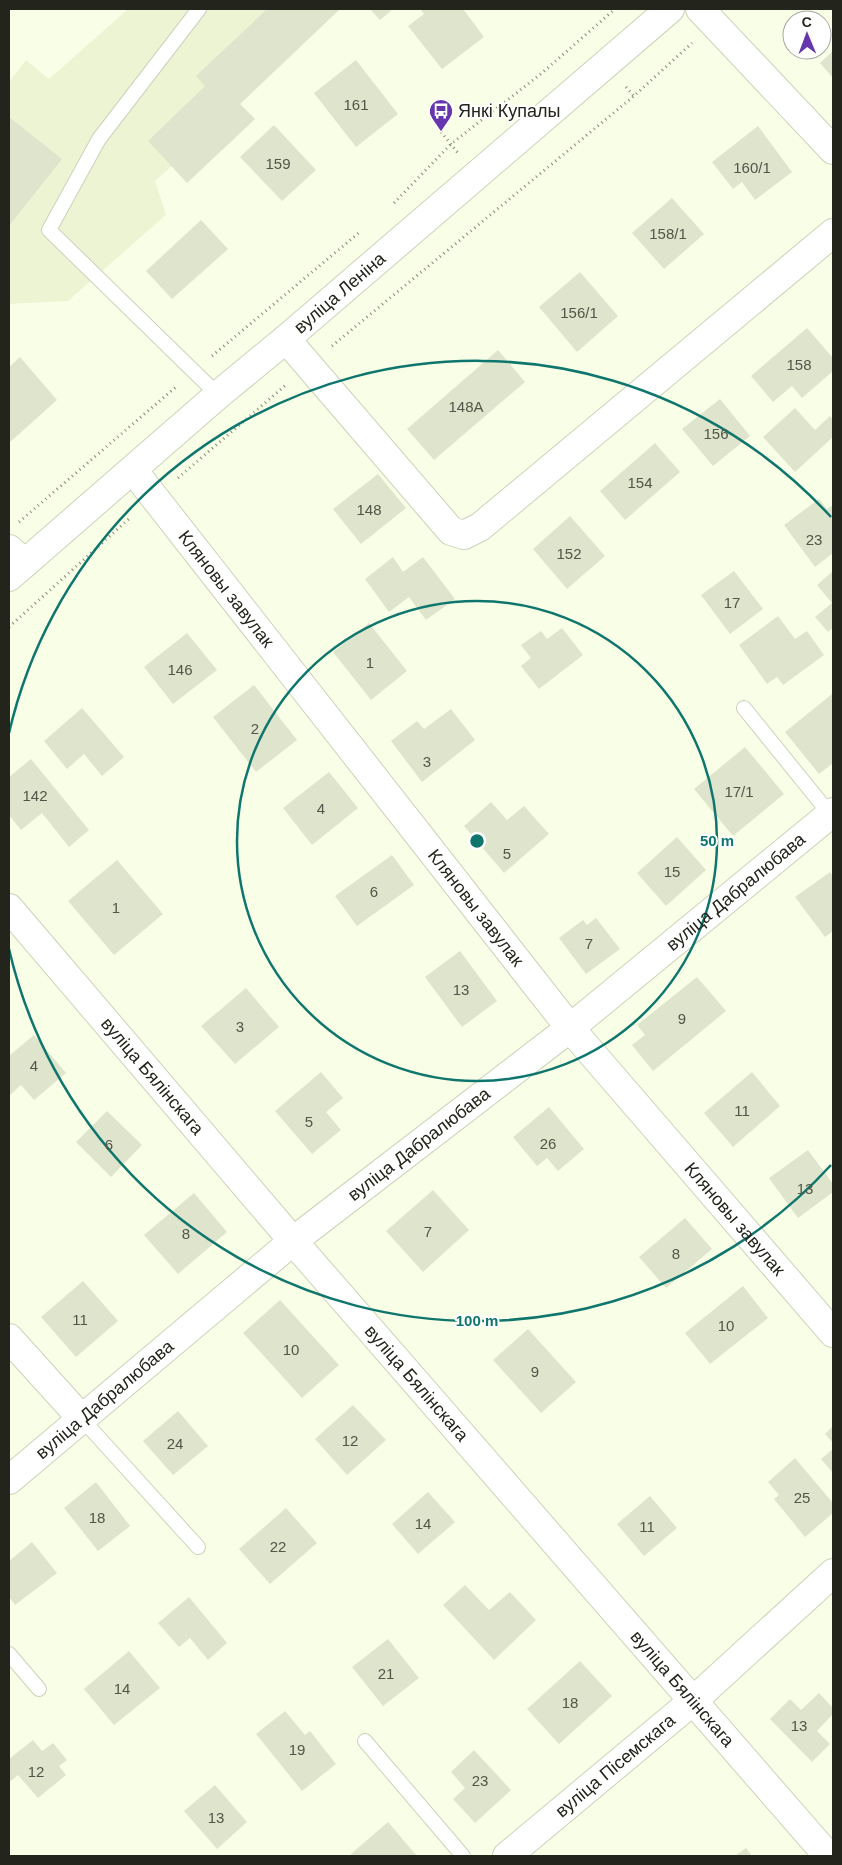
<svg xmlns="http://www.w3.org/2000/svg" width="842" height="1865" viewBox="0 0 842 1865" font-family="Helvetica,sans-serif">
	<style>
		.built { fill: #edf4d4 }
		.building { fill: #dfe4cc }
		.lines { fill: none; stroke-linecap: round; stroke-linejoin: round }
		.service-casing { stroke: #ccd2ba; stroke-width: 16 }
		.minor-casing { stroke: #ccd2ba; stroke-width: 30 }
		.primary-casing { stroke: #ccd2ba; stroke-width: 30 }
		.path { stroke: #868a7a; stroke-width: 3; stroke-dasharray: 1 4; stroke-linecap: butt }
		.service { stroke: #fff; stroke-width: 14 }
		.minor { stroke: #fff; stroke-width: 28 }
		.primary { stroke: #fff; stroke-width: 28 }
		.ring { fill: none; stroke: #0f766e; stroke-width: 2.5 }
		.labels { text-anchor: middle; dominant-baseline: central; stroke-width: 4; stroke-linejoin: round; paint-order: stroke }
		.number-label { font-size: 15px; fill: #525548 }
		.poi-label { font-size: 18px; fill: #23251c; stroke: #fff; text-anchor: start }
		.street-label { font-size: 18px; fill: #23251c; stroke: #fff }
		.centre { fill: #0f766e; stroke: #fff; stroke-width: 2.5 }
		.ring-label { font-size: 15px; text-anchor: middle; font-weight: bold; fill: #0f766e; stroke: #fff; stroke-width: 4; stroke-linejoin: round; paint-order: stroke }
	</style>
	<rect width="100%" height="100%" fill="#f9ffe6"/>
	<path class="built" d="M128,9H340L240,104L255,119L187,183L172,166L155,181L166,215L68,301L9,304V82L26,60L49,79Z"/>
	<path class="building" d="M267,9H340L240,104L255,119L187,183L148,141L205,86L196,76Z
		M370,9H393L380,20Z
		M420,9H463L484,37L442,69L408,26L424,14Z
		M833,51V78L820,63Z
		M356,60L398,114L356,147L314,93Z
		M9,117L62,159L9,226Z
		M274,125L316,170L282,201L240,157Z
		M758,126L792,172L755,200L742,182L733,189L712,162Z
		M672,198L704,234L664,269L632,233Z
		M201,220L228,249L172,299L146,271Z
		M580,272L618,316L577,352L539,307Z
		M807,328L833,358V371L802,398L792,386L773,402L751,376Z
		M498,350L525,382L434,460L407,429Z
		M20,357L57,400L9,443V367Z
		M720,399L750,436L713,466L682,429Z
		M795,408L815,430L830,416L833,419V437L795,472L763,437Z
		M655,443L680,472L625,520L600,491Z
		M378,474L406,508L361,544L333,509Z
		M819,499L827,509L833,505V553L815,567L784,525Z
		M570,516L605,556L567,589L533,549Z
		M393,557L403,572L423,557L455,599L426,620L409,597L389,612L365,579Z
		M734,571L763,609L730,634L701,595Z
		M833,571V628L828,632L815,617L832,603L817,585Z
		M778,616L795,639L807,631L824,655L783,685L777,677L767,684L739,645Z
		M369,623L407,671L371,700L333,652Z
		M562,628L583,655L539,689L521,666L531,658L521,645L541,631L547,639Z
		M187,633L217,670L173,704L144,667Z
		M254,685L297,740L256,772L213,717Z
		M832,694L833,763L819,774L785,732Z
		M82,708L124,757L102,776L84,754L67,769L44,741Z
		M451,709L475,740L422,782L391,741L417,721L424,729Z
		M745,747L784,794L733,836L694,789Z
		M31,759L89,830L69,847L42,813L21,830L9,815V777Z
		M329,772L358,808L312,845L283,808Z
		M491,802L507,820L524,806L549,834L504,873L464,826Z
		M677,837L706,870L666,906L637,873Z
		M392,855L414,885L357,926L335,896Z
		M117,860L163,914L114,955L68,901Z
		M830,872L833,877V931L825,937L795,897Z
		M596,918L620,949L586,974L559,938L583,920L587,925Z
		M460,951L497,1001L462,1027L425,977Z
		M697,977L726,1011L653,1071L632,1045L645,1035L637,1025Z
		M246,988L279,1027L235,1064L201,1026Z
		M34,1035L66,1073L34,1100L21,1085L9,1096V1056Z
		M321,1072L343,1098L326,1112L341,1130L312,1154L275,1111Z
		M752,1072L780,1106L733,1147L704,1113Z
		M549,1107L584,1149L558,1171L547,1158L537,1166L513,1137Z
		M107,1111L142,1145L111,1177L76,1142Z
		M808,1150L833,1184V1192L798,1218L769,1178Z
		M433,1190L469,1230L423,1272L386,1231Z
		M194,1193L227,1232L178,1274L144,1235Z
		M685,1218L712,1249L666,1288L639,1257Z
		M83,1281L118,1321L76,1357L41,1317Z
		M743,1286L768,1318L710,1364L685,1333Z
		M280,1300L339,1365L302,1398L243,1333Z
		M528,1329L576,1382L541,1413L493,1360Z
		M353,1405L386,1440L347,1475L315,1439Z
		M178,1411L208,1446L173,1475L143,1441Z
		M833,1426V1443L825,1434Z
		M833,1449V1473L821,1459Z
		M795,1458L833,1503V1513L805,1537L774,1499L779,1495L768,1482Z
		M96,1482L130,1526L98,1551L64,1508Z
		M428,1492L455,1522L418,1554L392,1524Z
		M650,1496L677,1528L644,1556L617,1524Z
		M286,1508L317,1543L270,1584L239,1549Z
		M32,1542L57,1573L15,1605L9,1597V1561Z
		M465,1585L489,1610L510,1592L536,1620L494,1660L443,1605Z
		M189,1597L227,1643L208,1660L190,1638L179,1647L158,1623Z
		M388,1639L419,1678L383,1706L352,1667Z
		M129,1651L160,1688L114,1725L84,1689Z
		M580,1661L612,1696L559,1744L527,1709Z
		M819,1693L833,1708V1714L817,1731L830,1744L812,1762L770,1719L790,1699L801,1710Z
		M285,1711L305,1735L310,1731L336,1764L302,1791L256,1734Z
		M33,1740L42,1751L53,1743L67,1760L59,1766L66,1775L38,1798L18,1775L11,1781L9,1779V1759Z
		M474,1750L511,1790L475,1823L453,1799L465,1788L451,1772Z
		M215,1785L247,1822L217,1849L184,1811Z
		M388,1822L417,1856H352L351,1854Z
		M746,1848L752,1856H735Z"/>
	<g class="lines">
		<g class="service-casing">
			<path id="service" d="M199,9L99,139L49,230L218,395
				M744,708L833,818
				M82,1419L198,1547
				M9,1654L39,1689
				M365,1741L463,1856"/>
		</g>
		<g class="minor-casing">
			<g id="minor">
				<path d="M700,9L833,150"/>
				<path d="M286,339L451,531L464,535L480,527L833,233"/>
				<path id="s1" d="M133,470L570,1028L833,1333"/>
				<path d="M9,549L25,563"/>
				<path id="s2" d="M9,908L293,1241L828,1856"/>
				<path d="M9,1338L82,1419"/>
				<path id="s3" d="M9,1480L293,1241L570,1028L833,812"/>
				<path id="s4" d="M507,1856L694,1700L833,1573"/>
			</g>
		</g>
		<g class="primary-casing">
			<g id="primary">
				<path id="s5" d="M9,577L218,395L286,339L670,9"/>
			</g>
		</g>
		<path class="path" d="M626,87L634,96L692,43
			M441,132L458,153
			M394,203L451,144L542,73L615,9
			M332,346L634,96
			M212,356L361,231
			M178,478L287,384
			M19,522L177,386
			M9,627L131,517"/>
		<use href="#service" class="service"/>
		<use href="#minor" class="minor"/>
		<use href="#primary" class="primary"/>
	</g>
	<g class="ring">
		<circle cx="477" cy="841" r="240"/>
		<path d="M831 1165A480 480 0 0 1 9 949M9 733A480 480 0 0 1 831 517"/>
	</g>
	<defs>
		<g id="bus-pin" transform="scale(1.25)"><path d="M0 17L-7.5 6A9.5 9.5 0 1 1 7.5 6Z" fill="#6636ad" stroke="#fff"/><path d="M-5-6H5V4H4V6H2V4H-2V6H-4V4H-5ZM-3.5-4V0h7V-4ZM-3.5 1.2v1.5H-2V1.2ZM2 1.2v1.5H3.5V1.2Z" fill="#fff"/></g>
	</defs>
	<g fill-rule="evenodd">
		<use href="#bus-pin" x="441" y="111"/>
	</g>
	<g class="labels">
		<g class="number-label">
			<text x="356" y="104">161</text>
			<text x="278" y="163">159</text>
			<text x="752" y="167">160/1</text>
			<text x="668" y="233">158/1</text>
			<text x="579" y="312">156/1</text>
			<text x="799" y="364">158</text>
			<text x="466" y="406">148А</text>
			<text x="716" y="433">156</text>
			<text x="640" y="482">154</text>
			<text x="369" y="509">148</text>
			<text x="814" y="539">23</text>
			<text x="569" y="553">152</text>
			<text x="732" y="602">17</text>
			<text x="370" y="662">1</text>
			<text x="180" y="669">146</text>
			<text x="255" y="728">2</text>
			<text x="427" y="761">3</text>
			<text x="739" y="791">17/1</text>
			<text x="35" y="795">142</text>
			<text x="321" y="808">4</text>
			<text x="507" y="853">5</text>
			<text x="672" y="871">15</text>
			<text x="374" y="891">6</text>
			<text x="116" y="907">1</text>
			<text x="589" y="943">7</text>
			<text x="461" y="989">13</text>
			<text x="682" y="1018">9</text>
			<text x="240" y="1026">3</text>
			<text x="34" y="1065">4</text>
			<text x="742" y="1110">11</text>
			<text x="309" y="1121">5</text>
			<text x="548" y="1143">26</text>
			<text x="109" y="1144">6</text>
			<text x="805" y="1188">13</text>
			<text x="428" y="1231">7</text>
			<text x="186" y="1233">8</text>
			<text x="676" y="1253">8</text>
			<text x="80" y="1319">11</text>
			<text x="726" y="1325">10</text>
			<text x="291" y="1349">10</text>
			<text x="535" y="1371">9</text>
			<text x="350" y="1440">12</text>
			<text x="175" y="1443">24</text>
			<text x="802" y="1497">25</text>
			<text x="97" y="1517">18</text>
			<text x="423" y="1523">14</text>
			<text x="647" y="1526">11</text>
			<text x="278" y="1546">22</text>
			<text x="386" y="1673">21</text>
			<text x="122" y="1688">14</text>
			<text x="570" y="1702">18</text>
			<text x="799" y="1725">13</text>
			<text x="297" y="1749">19</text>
			<text x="36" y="1771">12</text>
			<text x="480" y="1780">23</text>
			<text x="216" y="1817">13</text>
		</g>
		<g class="poi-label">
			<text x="458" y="111">Янкі Купалы</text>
		</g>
		<g class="street-label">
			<text stroke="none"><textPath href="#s5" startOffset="436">вуліца Леніна</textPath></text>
			<text stroke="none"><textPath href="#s1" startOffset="151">Кляновы завулак</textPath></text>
			<text stroke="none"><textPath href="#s3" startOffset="935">вуліца Дабралюбава</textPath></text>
			<text stroke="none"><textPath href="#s1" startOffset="556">Кляновы завулак</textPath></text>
			<text stroke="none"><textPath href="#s2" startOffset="221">вуліца Бялінскага</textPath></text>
			<text stroke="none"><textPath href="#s3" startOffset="530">вуліца Дабралюбава</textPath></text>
			<text stroke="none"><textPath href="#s1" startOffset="961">Кляновы завулак</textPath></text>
			<text stroke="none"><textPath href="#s2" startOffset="626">вуліца Бялінскага</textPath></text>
			<text stroke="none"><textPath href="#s3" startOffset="125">вуліца Дабралюбава</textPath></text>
			<text stroke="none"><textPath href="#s2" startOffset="1031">вуліца Бялінскага</textPath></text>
			<text stroke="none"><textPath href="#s4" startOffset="141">вуліца Пісемскага</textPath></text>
		</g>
	</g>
	<circle cx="477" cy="841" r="8" class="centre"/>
	<g class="ring-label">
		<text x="717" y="846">50 m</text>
		<text x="477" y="1326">100 m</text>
	</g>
	<rect width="842" height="1865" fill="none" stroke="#23251c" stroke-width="20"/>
	<g transform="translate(807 35) rotate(359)"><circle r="24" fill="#ffffff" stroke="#a7a8a4"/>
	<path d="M0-4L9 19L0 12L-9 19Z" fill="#6636ad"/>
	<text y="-8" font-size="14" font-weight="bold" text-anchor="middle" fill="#23251c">С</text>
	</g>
</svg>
